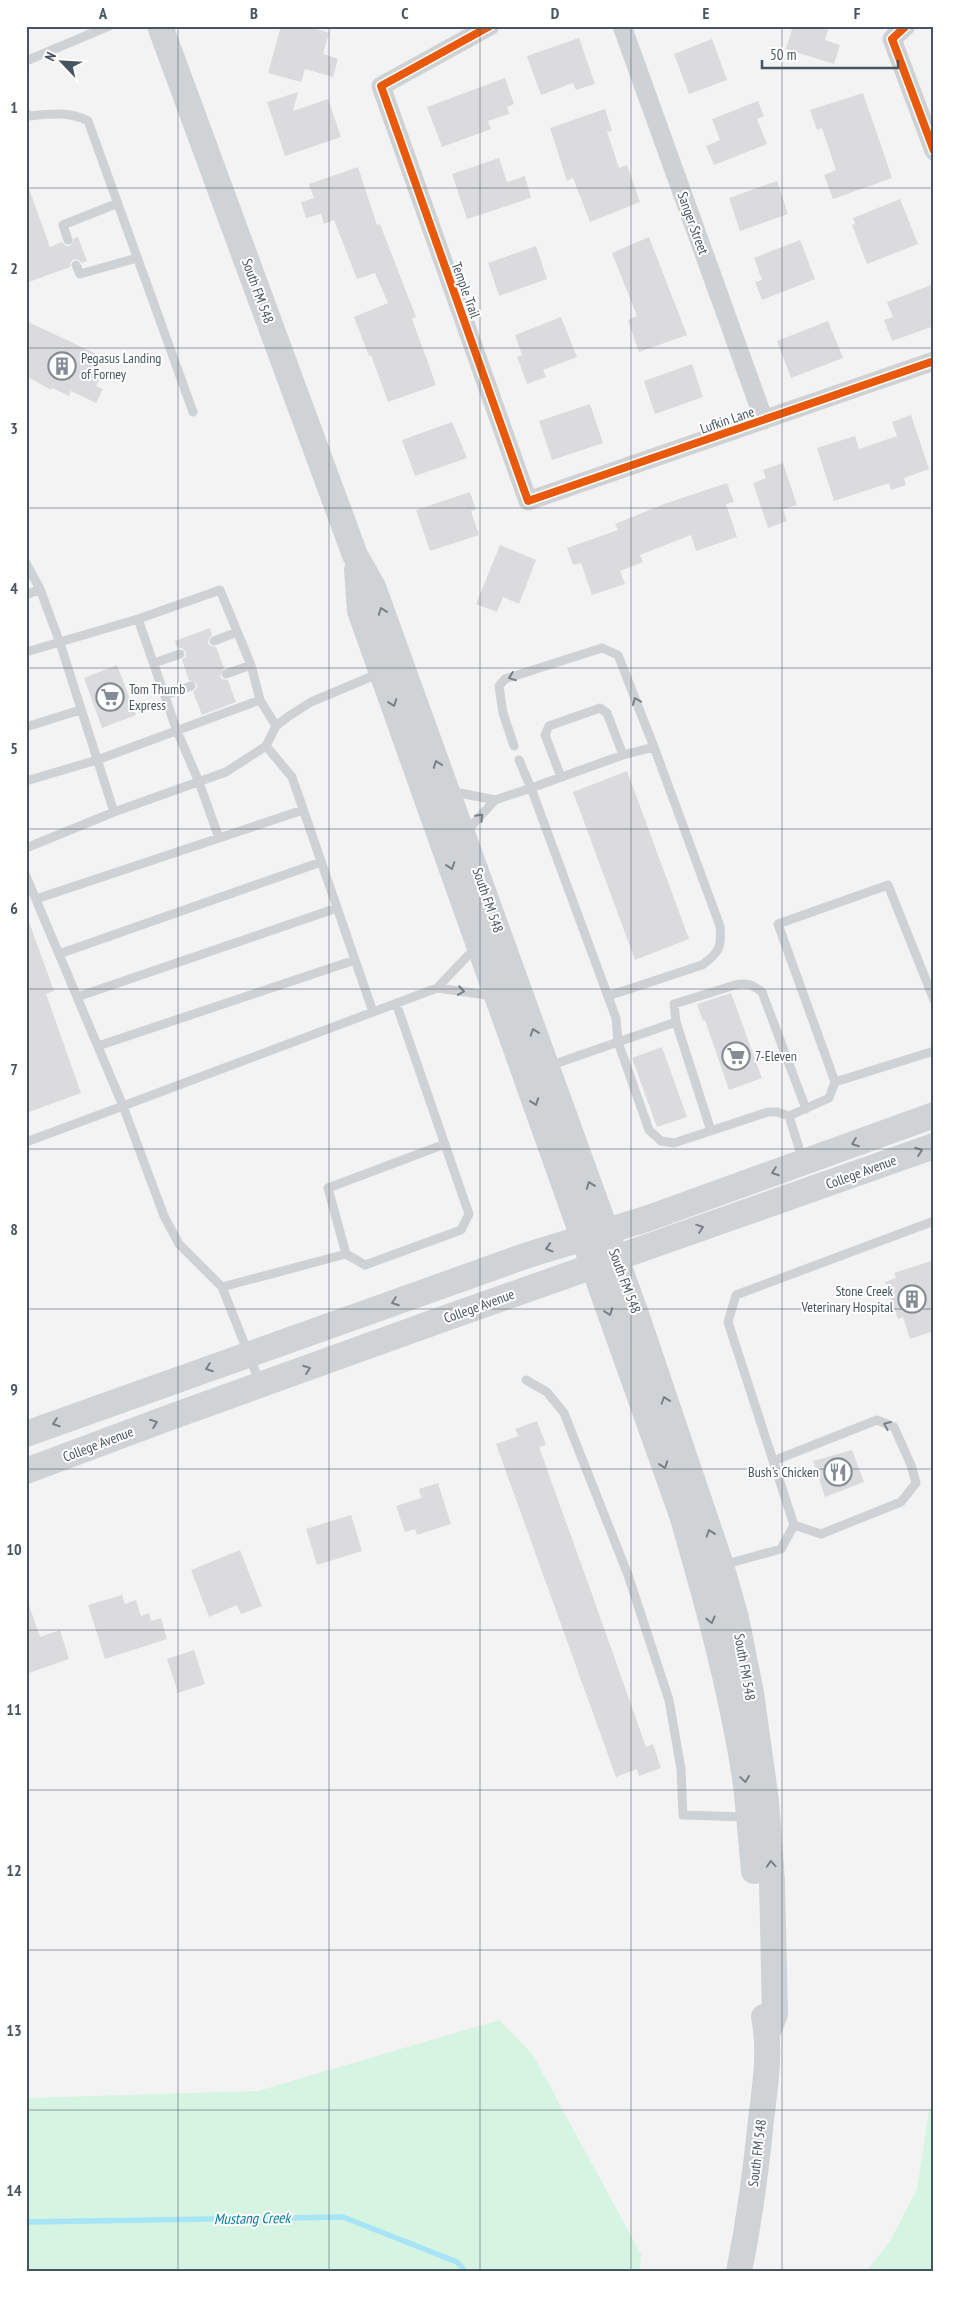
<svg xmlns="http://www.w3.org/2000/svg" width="960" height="2298" viewBox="0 0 960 2298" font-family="'PT Sans Narrow',sans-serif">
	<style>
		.green { fill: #d6f4e2 }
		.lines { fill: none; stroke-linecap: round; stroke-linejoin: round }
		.stream { stroke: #a7e4f6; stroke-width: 5.5 }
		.building { fill: #dbdbdd }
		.service { stroke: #cfd2d4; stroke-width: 9 }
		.minor { stroke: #cfd2d4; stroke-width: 19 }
		.secondary { stroke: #cfd3d6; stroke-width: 26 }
		.cycleway-casing { stroke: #fff; stroke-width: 11 }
		.cycleway { stroke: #e8590c; stroke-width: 8 }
		.oneway { stroke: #77818b }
		.oneway2 { stroke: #77818a }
		.grid { fill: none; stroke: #475562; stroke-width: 1; stroke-opacity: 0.55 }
		.labels { text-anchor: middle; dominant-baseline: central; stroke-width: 4; stroke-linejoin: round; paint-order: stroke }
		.street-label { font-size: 14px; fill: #475562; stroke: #fff }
		.poi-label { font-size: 14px; fill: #475562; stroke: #fff; text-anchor: start }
		.water-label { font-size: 15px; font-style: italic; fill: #037ea2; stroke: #fff }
		.neatline { fill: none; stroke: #475562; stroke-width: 2 }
		.grid-label { font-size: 16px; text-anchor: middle; font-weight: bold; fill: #475562 }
	</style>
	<rect width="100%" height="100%" fill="#f4f3f3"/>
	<path class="green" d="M499,2020L533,2055L641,2254L640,2272H26V2098L258,2091Z
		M934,2104V2272H866L890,2241L917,2189L929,2111Z"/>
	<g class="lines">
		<path class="stream" d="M26,2222L343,2217L457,2262L466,2272"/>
	</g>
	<path class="building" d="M281,26H306L329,33L323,54L338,59L333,77L305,69L301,82L268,73Z
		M793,26H829L825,40L840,45L834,64L786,49Z
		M579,38L595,84L576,90L573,83L541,95L527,56Z
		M712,39L727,80L689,94L674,54Z
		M505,78L514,104L507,107L509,114L488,121L491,129L442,147L427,107Z
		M298,92L293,111L328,99L341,137L285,156L267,102Z
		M863,93L892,178L833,199L824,175L836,170L822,128L817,130L810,110Z
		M758,101L764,116L757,119L767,144L714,165L706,146L720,140L712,119Z
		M605,109L612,131L607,132L619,168L627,165L640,202L590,222L573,178L567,181L550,128Z
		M499,158L507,182L525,176L531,198L467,219L452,174Z
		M358,167L377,225L380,224L416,317L412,319L436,385L388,402L371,355L369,356L354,317L388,303L375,273L357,279L334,220L324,224L321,214L306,218L301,202L314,198L309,184Z
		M777,181L788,214L740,231L729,198Z
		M28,186L50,247L62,242L66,246H70L74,238L78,237L87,261L82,263L79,260L74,259L71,262L70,267L26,283V187Z
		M900,199L918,244L867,264L852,225L855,224L853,218Z
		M649,237L687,335L639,352L628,320L637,316L612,253Z
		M800,240L815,279L762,300L755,282L762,280L754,258Z
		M536,246L547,279L499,296L488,263Z
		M934,284V326L892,341L884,320L893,317L887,302Z
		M561,317L577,357L543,370L546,377L527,384L517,357L522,355L515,335Z
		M26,321L103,357L95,374L100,377L96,386L103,389L96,403L71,391L69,396L52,388L51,390L26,376Z
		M828,321L843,358L791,378L777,341Z
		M692,364L703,397L655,414L644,381Z
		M590,404L603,443L552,460L539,421Z
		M911,415L929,469L904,478L906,485L891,490L889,483L834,501L817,448L855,436L859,449L897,436L892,422Z
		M452,422L467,458L415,476L402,440Z
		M783,463L797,505L783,509L787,521L768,528L753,483L766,478L763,470Z
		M727,483L734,502L726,504L737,537L696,551L691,535L640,555L643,562L620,571L625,584L592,595L581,563L573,565L567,548L618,530L615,524L664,504Z
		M470,492L476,510L471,511L479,535L430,551L416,510Z
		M500,545L536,560L519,604L503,597L497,612L476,604Z
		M210,628L212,635L209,638L208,643L211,646L216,647L224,668L220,676L222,679L228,680L236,702L202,715L193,692L197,688V684L189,680L182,660L186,656V652L182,648H177L175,641Z
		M117,665L136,715L102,728L84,678Z
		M627,771L689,939L635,960L573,792Z
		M26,919H28L54,991L46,994L81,1093L26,1113Z
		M731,993L762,1078L729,1090L705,1020L703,1021L697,1004Z
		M662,1047L687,1117L657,1127L632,1058Z
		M934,1260V1331L910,1339L903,1317L898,1319L885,1282L896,1278L894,1273Z
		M537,1421L546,1445L539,1447L593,1597L646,1747L653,1744L661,1768L639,1776L637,1769L616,1777L496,1444L518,1436L515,1429Z
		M852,1450L864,1482L825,1497L813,1461Z
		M438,1483L451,1524L417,1535L415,1529L405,1532L396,1506L421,1498L419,1489Z
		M351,1515L362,1551L317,1565L306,1529Z
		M240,1550L262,1606L241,1614L237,1605L209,1617L191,1570Z
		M122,1595L125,1604L136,1600L141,1616L149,1613L151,1621L161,1618L167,1639L105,1659L88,1605Z
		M26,1605H29L40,1637L60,1630L69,1659L26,1674Z
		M194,1650L205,1684L178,1693L167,1659Z"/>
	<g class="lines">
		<path class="service" d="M26,61L109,26
			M26,113L29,116C50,114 69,111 88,121L193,412
			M68,240L63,225L118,203
			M76,265L80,274L137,258
			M26,563L40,589L60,643L114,812
			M26,595L40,589
			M138,619L177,731L199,782L219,838
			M214,641L237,632
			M26,652L138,619L220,590L251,665L260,700L276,726
			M154,663L180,654
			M226,674L251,665
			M165,695L191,686
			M26,727L80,710
			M266,746L292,777L373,1012
			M514,746L503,713L499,686L505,679L602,648L618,655L654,747
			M519,760L531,788L623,755L654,747L720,926C722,947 719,953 702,965L608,996
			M561,777L545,735L549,726L600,708L607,713L623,755
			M26,781L97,760L260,700
			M450,791L495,800L531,788L616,1018L618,1042L676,1022L674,1004L735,985C747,982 753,985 762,992L806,1109
			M465,833L495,800
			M26,848L114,812L226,772L266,746L276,726L289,716L311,702L380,673
			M26,876L123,1106L437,988
			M36,899L303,810
			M477,946L437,988L494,996
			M59,954L321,862
			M77,997L337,908
			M934,1000L888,885L778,924L835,1082L934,1051
			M676,1022L711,1131
			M98,1046L355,960
			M549,1066L618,1042L649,1130L661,1141L674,1143L768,1112H777L789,1116L803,1161
			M789,1116L829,1098L835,1082
			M26,1142L123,1106L164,1216L179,1244L222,1287L260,1383
			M346,1254L328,1188L445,1144
			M222,1287L346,1254L365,1265L461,1230L469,1214L396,1003
			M526,1380L547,1392L564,1413L628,1575L669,1700L681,1769L683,1815L746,1817
			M773,1461L877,1420L894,1427L911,1465L916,1483L901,1502L821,1534L794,1525
			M723,1565L781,1549L794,1525L728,1322L736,1295L934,1221"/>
		<path class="minor" d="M490,26L381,86L528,501L934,361
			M622,26L764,420
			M906,26L892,39L934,151"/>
		<path class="secondary" d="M160,26L355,555L373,587L636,1314L721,1565L736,1618L751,1693L766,1801L772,1881L775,2014L767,2034
			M357,569L360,611L682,1515C707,1601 731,1688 745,1777C749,1808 751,1840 754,1871
			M26,1434L528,1255L646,1219L934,1115
			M26,1471L168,1418L443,1319L934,1146
			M739,2272C749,2222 756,2171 761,2120C765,2086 771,2051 764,2017"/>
		<g class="cycleway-casing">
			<path id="cycleway" d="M490,26L381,86L528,501L934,361
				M906,26L892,39L934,151"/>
		</g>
		<use href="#cycleway" class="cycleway"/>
	</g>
	<defs><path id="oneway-chevron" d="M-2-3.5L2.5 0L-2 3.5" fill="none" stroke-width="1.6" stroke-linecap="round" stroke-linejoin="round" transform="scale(1.25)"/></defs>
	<g class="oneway">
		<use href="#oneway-chevron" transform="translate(382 611) rotate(-110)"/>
		<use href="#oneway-chevron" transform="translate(393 703) rotate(70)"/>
		<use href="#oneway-chevron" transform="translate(437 764) rotate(-110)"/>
		<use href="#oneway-chevron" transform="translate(451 866) rotate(71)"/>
		<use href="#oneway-chevron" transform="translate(534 1032) rotate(-109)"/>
		<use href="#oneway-chevron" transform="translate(535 1102) rotate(70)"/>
		<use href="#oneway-chevron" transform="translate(855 1143) rotate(160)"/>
		<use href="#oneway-chevron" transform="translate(919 1151) rotate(-20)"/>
		<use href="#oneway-chevron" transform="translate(775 1172) rotate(160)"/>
		<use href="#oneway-chevron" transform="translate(590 1185) rotate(-110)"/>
		<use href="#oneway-chevron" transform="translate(700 1228) rotate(-19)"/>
		<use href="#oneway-chevron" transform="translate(549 1248) rotate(163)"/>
		<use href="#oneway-chevron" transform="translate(395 1302) rotate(160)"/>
		<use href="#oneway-chevron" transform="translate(609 1312) rotate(70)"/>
		<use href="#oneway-chevron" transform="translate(209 1368) rotate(160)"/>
		<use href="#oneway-chevron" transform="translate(307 1369) rotate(-20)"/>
		<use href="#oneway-chevron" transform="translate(665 1400) rotate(-109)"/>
		<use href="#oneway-chevron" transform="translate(56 1423) rotate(161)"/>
		<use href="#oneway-chevron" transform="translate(154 1423) rotate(-21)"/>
		<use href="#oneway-chevron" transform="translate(664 1465) rotate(70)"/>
		<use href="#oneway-chevron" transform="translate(710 1533) rotate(-109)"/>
		<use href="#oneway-chevron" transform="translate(711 1620) rotate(76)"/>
		<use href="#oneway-chevron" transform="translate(745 1779) rotate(82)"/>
		<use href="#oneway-chevron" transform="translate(771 1864) rotate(-94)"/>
	</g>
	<g class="oneway2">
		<use href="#oneway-chevron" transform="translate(512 677) rotate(159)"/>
		<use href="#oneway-chevron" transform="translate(636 701) rotate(-112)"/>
		<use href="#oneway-chevron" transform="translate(480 817) rotate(-47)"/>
		<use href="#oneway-chevron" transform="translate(461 991) rotate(8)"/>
		<use href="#oneway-chevron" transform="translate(887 1425) rotate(-157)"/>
	</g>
	<path class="grid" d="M178,26V2272M329,26V2272M480,26V2272M631,26V2272M782,26V2272M26,188H934M26,348H934M26,508H934M26,668H934M26,829H934M26,989H934M26,1149H934M26,1309H934M26,1469H934M26,1630H934M26,1790H934M26,1950H934M26,2110H934"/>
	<defs>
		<g id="building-ring" transform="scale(1.4375)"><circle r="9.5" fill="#fff" stroke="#848c95" stroke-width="1.5"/><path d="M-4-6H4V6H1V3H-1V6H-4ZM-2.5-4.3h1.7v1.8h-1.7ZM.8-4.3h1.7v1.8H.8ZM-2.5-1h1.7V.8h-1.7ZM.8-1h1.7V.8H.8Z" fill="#848c95"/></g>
		<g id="supermarket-ring" transform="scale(1.4375)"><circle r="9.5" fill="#fff" stroke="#848c95" stroke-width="1.5"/><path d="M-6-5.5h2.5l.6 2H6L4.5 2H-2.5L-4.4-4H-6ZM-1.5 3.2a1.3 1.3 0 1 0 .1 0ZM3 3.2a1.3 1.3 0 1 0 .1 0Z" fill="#848c95"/></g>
		<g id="restaurant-ring" transform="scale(1.4375)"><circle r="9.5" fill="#fff" stroke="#848c95" stroke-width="1.5"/><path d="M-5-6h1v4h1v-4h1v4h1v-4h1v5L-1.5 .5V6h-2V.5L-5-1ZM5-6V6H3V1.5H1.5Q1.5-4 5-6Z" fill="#848c95"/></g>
	</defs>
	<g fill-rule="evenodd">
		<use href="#building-ring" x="62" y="366"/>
		<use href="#supermarket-ring" x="110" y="697"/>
		<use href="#supermarket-ring" x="736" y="1056"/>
		<use href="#building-ring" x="912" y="1299"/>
		<use href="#restaurant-ring" x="838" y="1472"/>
	</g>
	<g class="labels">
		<g class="street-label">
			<text transform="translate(693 223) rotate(70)">Sanger Street</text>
			<text transform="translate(466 290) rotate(70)">Temple Trail</text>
			<text transform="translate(258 291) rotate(70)">South FM 548</text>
			<text transform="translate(727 420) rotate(-19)">Lufkin Lane</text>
			<text transform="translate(488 900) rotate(71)">South FM 548</text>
			<text transform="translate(861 1172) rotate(-20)">College Avenue</text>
			<text transform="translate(625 1281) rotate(70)">South FM 548</text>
			<text transform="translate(479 1306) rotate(-20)">College Avenue</text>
			<text transform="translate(98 1444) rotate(-21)">College Avenue</text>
			<text transform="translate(745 1667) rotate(80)">South FM 548</text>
			<text transform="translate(757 2153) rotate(-83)">South FM 548</text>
		</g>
		<g class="poi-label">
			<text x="81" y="358">Pegasus Landing<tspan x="81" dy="16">of Forney</tspan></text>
			<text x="129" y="689">Tom Thumb<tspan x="129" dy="16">Express</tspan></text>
			<text x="755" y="1056">7-Eleven</text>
			<text x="893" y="1291" text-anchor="end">Stone Creek<tspan x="893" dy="16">Veterinary Hospital</tspan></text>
			<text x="819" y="1472" text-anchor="end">Bush's Chicken</text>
		</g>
		<g class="water-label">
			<text transform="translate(252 2218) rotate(-1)">Mustang Creek</text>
		</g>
	</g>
	<rect width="960" height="2298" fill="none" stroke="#ffffff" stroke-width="55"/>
	<g transform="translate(62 62) rotate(295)" stroke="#ffffff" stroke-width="4" paint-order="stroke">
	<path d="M0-4L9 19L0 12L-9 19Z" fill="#475562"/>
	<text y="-8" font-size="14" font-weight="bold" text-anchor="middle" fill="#475562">N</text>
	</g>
	<path d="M762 60v8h136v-8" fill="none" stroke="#475562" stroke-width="2.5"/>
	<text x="770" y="60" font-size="15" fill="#475562" stroke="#ffffff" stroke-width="4" paint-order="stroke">50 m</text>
	<rect x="28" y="28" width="904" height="2242" class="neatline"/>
	<g class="grid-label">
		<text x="103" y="19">A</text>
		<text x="254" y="19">B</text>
		<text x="405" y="19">C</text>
		<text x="555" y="19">D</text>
		<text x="706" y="19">E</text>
		<text x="857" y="19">F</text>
		<text x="14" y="113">1</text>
		<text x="14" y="274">2</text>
		<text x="14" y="434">3</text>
		<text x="14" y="594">4</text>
		<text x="14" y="754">5</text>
		<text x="14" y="914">6</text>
		<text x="14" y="1075">7</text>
		<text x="14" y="1235">8</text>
		<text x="14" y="1395">9</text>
		<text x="14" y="1555">10</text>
		<text x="14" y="1715">11</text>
		<text x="14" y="1876">12</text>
		<text x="14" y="2036">13</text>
		<text x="14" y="2196">14</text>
	</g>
</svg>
